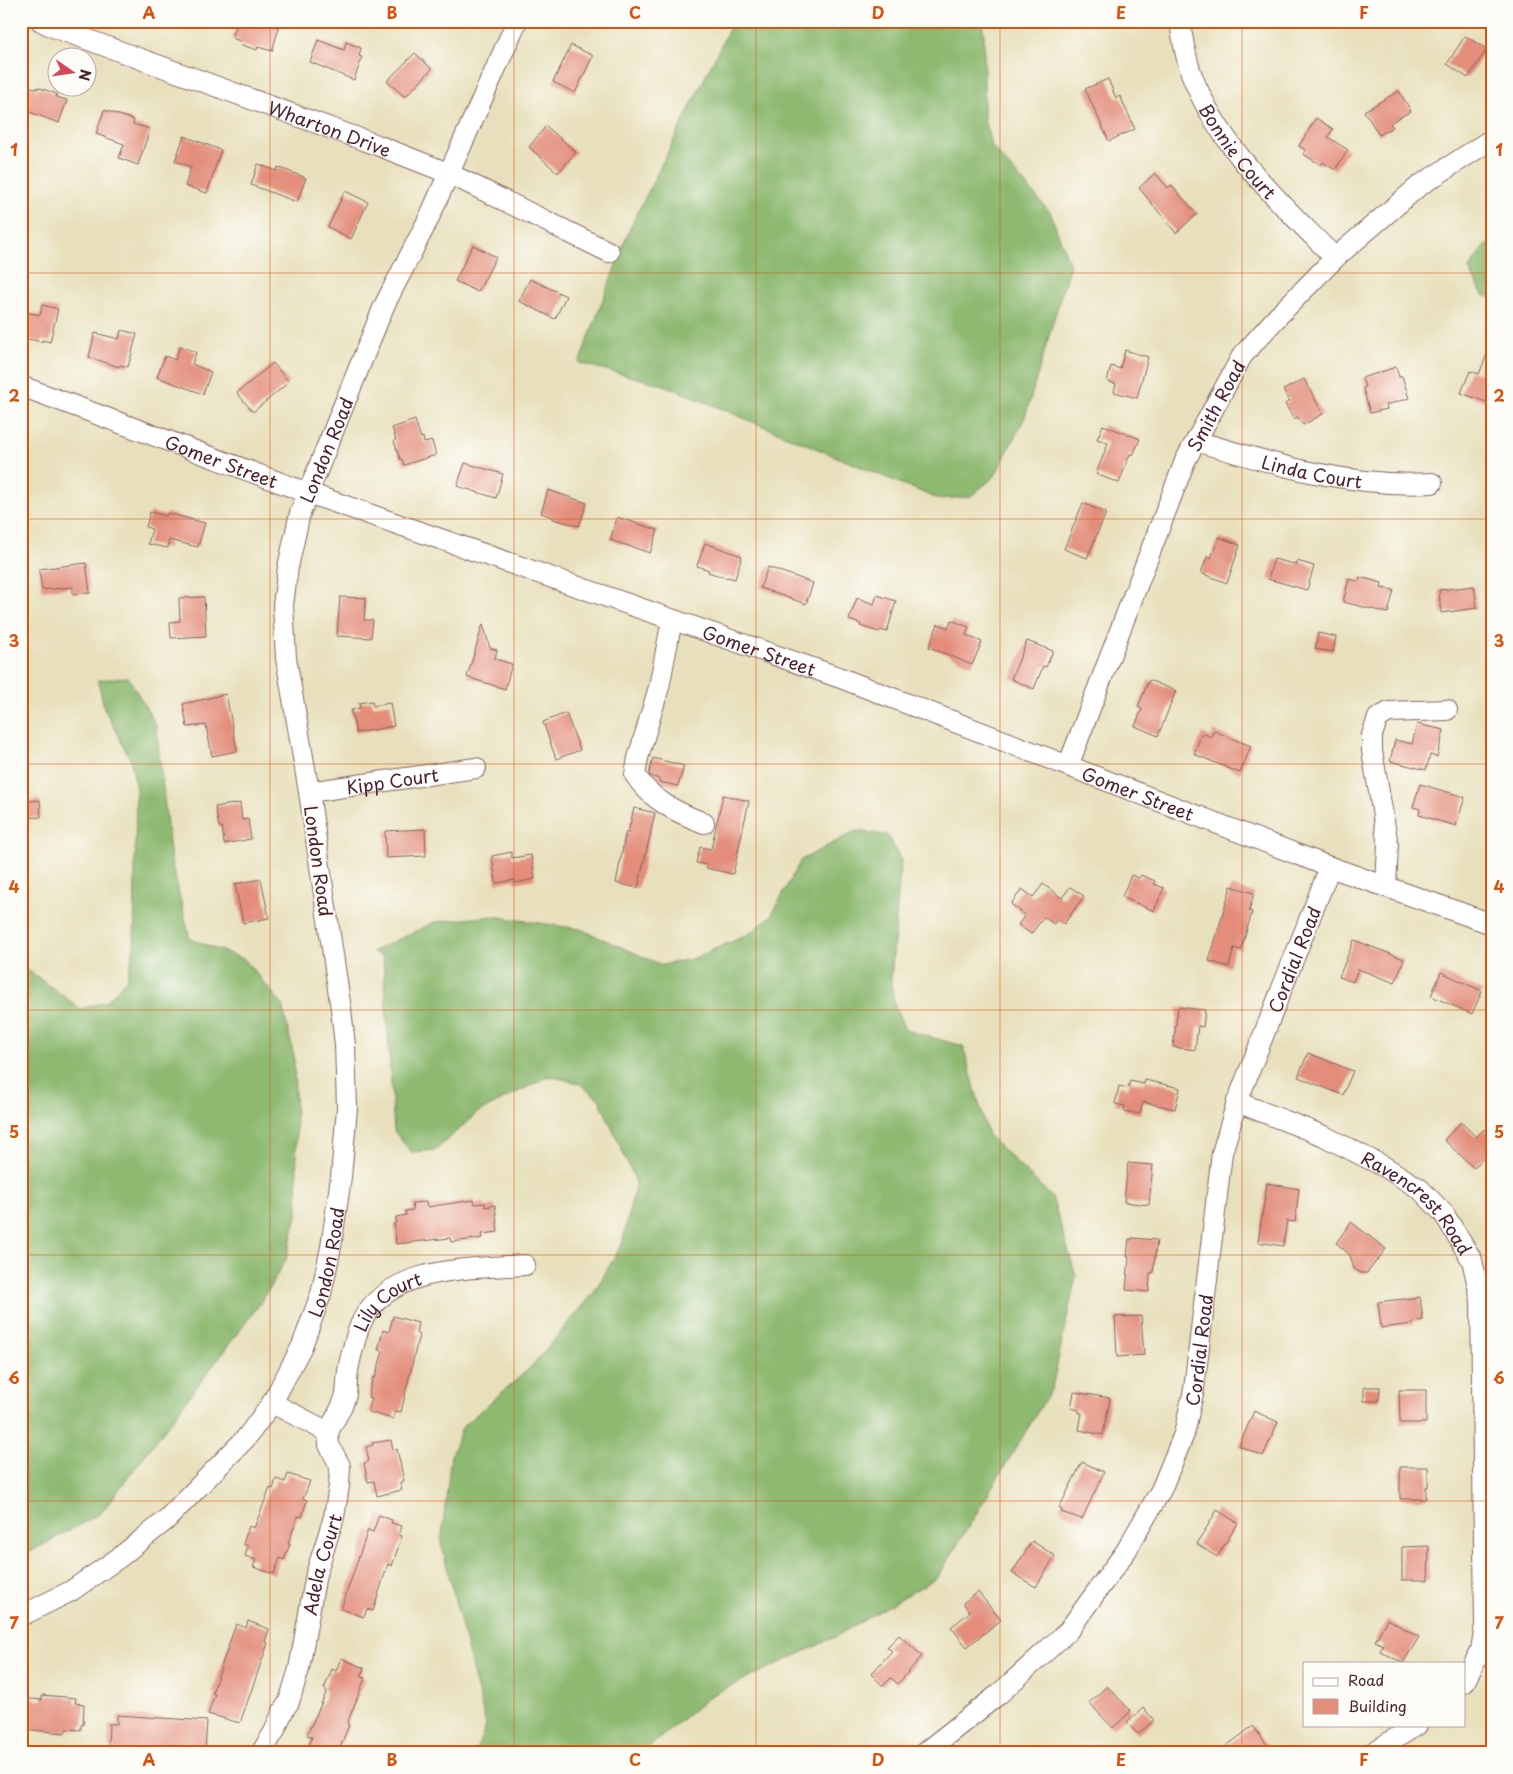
<svg xmlns="http://www.w3.org/2000/svg" width="1513" height="1774" viewBox="0 0 1513 1774" font-family="'Playpen Sans',sans-serif">
	<style>
		.forest { fill: #8db971; stroke: #6c6c4e }
		.building { fill: #e38d7a }
		.lines { fill: none; stroke-linecap: round; stroke-linejoin: round }
		.minor-casing { stroke: #81635e; stroke-width: 22 }
		.minor { stroke: #fff; stroke-width: 20 }
		.grid { fill: none; stroke: #d8530f; stroke-width: 1; stroke-opacity: 0.55 }
		.labels { text-anchor: middle; dominant-baseline: central; stroke-width: 4.5; stroke-linejoin: round; paint-order: stroke }
		.street-label { font-size: 18px; fill: #4a1f2b; stroke: #fdfcf7 }
		.neatline { fill: none; stroke: #d8530f; stroke-width: 2 }
		.grid-label { font-size: 16px; text-anchor: middle; font-weight: bold; fill: #d8530f }
	</style>
	<rect width="100%" height="100%" fill="#fdfcf7"/>
	<filter id="ink" filterUnits="userSpaceOnUse"><feTurbulence type="fractalNoise" baseFrequency=".02" numOctaves="2"/><feDisplacementMap in="SourceGraphic" scale="10" xChannelSelector="R" yChannelSelector="G"/><feConvolveMatrix kernelMatrix="1 2 1 2 8 2 1 2 1" color-interpolation-filters="sRGB"/></filter>
	<filter id="wash" filterUnits="userSpaceOnUse"><feTurbulence type="fractalNoise" baseFrequency=".0096" numOctaves="4" result="noise"/><feDisplacementMap in="SourceGraphic" scale="20" xChannelSelector="R" yChannelSelector="G"/><feGaussianBlur stdDeviation="1.12" result="paint"/><feColorMatrix in="noise" values="0 0 0 0 0 0 0 0 0 0 0 0 0 0 0 0 0 1.4 0 .05"/><feComposite in="paint" operator="in"/></filter>
	<g filter="url(#wash)">
		<rect width="100%" height="100%" fill="#e8e0bc"/>
		<path class="forest" d="M733,21H982L984,35V120L992,147L1050,212L1070,265L1025,417L995,476L970,497L938,499L664,385L579,363L630,228Z
			M1492,243V298L1483,295L1469,269L1484,246Z
			M128,677L156,725L171,861L190,939L244,959L282,1004L294,1056L298,1211L286,1260L259,1305L101,1513L21,1557V965L81,1009L107,1001L127,978L134,948L136,789L131,761L104,708L98,680Z
			M856,831L887,835L901,860L891,978L894,1004L905,1030L963,1046L988,1135L1052,1197L1076,1276L1052,1388L938,1577L833,1638L710,1696L642,1753H475L486,1725L441,1543L451,1455L463,1426L530,1368L593,1294L622,1244L636,1182L599,1099L579,1083L549,1076L477,1113L436,1150L411,1152L394,1131L383,957L372,952L435,922L493,916L580,929L662,965L692,959L747,935L771,916L801,860Z"/>
		<g id="blocks">
			<path class="building" d="M238,21H260L279,28L272,51L258,47L257,50L239,44L240,41L232,38Z
				M1465,36L1487,49L1468,78L1447,64Z
				M318,40L344,50L346,42L361,48L359,56L362,57L354,80L310,62Z
				M571,45L593,56L575,93L553,82Z
				M415,53L432,69L405,97L387,81Z
				M1108,79L1116,98L1120,96L1135,129L1109,141L1085,89Z
				M29,86L37,89V87L57,94L56,97L67,100L59,123L21,109Z
				M1399,91L1411,111L1390,123L1393,127L1379,135L1364,111Z
				M104,110L134,120L133,124L150,129L138,165L119,158L124,144L96,134Z
				M1316,118L1333,129L1328,137L1348,150L1335,170L1323,162L1321,165L1303,154L1306,150L1299,146Z
				M546,126L576,152L558,173L529,147Z
				M184,136L221,150L207,193L185,186L191,167L175,161Z
				M258,164L277,171L278,167L306,178L297,202L251,185Z
				M1155,173L1168,188L1171,185L1197,214L1176,233L1139,188Z
				M345,191L368,202L351,239L328,227Z
				M473,245L496,257L478,292L455,281Z
				M530,279L566,296L555,319L519,301Z
				M42,305L58,309L50,342L42,340V342L24,338V336H21V311L40,315Z
				M121,330L137,334L128,367L120,365L119,367L89,357L95,333L119,339Z
				M1491,344H1492V404L1461,393L1470,371L1479,374Z
				M180,346L196,352L192,364L211,372L203,394L157,377L165,356L175,360Z
				M1125,350L1148,357L1137,398L1114,392L1116,384L1107,381L1111,366L1120,369Z
				M273,363L289,382L253,412L237,393Z
				M1396,367L1399,377L1402,376L1409,398L1386,405L1387,409L1370,413L1363,388L1365,387L1362,378Z
				M1304,379L1323,414L1303,425L1298,417L1294,419L1285,404L1290,401L1283,390Z
				M415,420L421,438L423,437L424,443L432,441L436,455L404,465L402,459H400L394,441L396,440L392,428Z
				M1103,425L1140,439L1133,455L1130,454L1119,483L1096,474L1108,443L1097,439Z
				M465,463L503,474L496,498L457,486Z
				M548,490L587,503L579,526L553,519V517L541,513Z
				M1083,503L1106,513L1087,558L1064,549Z
				M150,512L166,516L167,513L205,523L198,547L169,540L168,548L148,544L152,529L146,527Z
				M617,517L658,530L650,553L610,540Z
				M1219,537L1240,545L1227,583L1201,573L1207,557L1211,558Z
				M705,543L742,556L735,579L727,577L726,578L708,572L709,570L697,566Z
				M1274,559L1297,565V561L1314,566L1307,590L1268,579Z
				M86,563L90,593L73,594V587L42,590L39,569Z
				M768,567L813,583L806,604L760,588Z
				M1360,577L1382,583L1381,588L1394,590L1388,613L1343,602L1349,579L1359,581Z
				M1474,586L1477,608L1441,613L1439,590Z
				M877,595L896,601L887,632L880,630L879,632L860,626L861,624L849,620L857,598L874,604Z
				M204,597L206,636L171,638L170,622L180,621L179,598Z
				M340,597L366,598L364,620H373L371,638L337,636Z
				M951,620L969,627L966,635L982,642L972,665L929,647L938,624L948,628Z
				M483,624L490,648L497,650L495,659L512,664L505,689L467,677Z
				M1318,633L1336,637L1333,652L1315,649Z
				M1027,641L1053,651L1046,667L1043,666L1034,689L1011,679Z
				M1149,680L1176,691L1158,736L1135,726L1142,709L1138,707Z
				M226,694L237,751L212,756L206,725L187,727L183,704Z
				M372,701L373,706L390,703L394,726L356,733L351,710L360,708L359,703Z
				M566,713L580,750L556,759L543,722Z
				M1417,724L1444,730L1437,757L1430,755L1426,770L1390,761L1395,740L1412,744Z
				M1214,731L1251,746L1240,773L1194,754L1202,733L1211,737Z
				M653,758L684,766L678,786L659,782V779L651,776L649,774Z
				M1420,784L1465,797L1456,826L1419,815L1420,809L1413,807Z
				M723,795L749,801L733,874L706,868L707,865L696,863L700,847L711,849Z
				M40,800L41,817L21,818V802Z
				M240,803L242,820L248,819L251,839L224,844L222,827H219L215,807Z
				M634,808L655,813L638,888L616,883L626,832L628,833Z
				M425,829L426,856L386,858L385,831Z
				M512,852V858L531,855L535,879L515,883V880L496,883L492,856Z
				M1131,875L1139,878L1141,875L1155,881L1154,884L1164,888L1154,911L1122,897Z
				M261,879L269,918L243,923L235,884Z
				M1043,884L1062,898L1070,887L1084,896L1064,924L1057,919L1054,924L1044,917L1031,934L1018,925L1025,915L1011,904L1022,889L1033,897Z
				M1231,886L1254,893L1249,911L1252,912L1241,950L1234,948L1229,967L1209,961Z
				M1354,940L1404,959L1395,983L1358,969L1353,982L1339,977Z
				M1441,972L1482,991L1472,1014L1431,996Z
				M1178,1007L1205,1010L1203,1027L1198,1026L1195,1050L1173,1047Z
				M1308,1053L1353,1071L1343,1095L1298,1077Z
				M1145,1080L1180,1088L1175,1109L1143,1102L1140,1114L1124,1111L1125,1106L1115,1104L1119,1086L1128,1088L1130,1081L1144,1084Z
				M1461,1122L1476,1137L1484,1129L1492,1136V1149L1474,1168L1444,1140Z
				M1128,1163L1153,1165L1149,1205L1124,1202Z
				M1267,1183L1299,1189L1295,1222L1287,1221L1283,1246L1258,1242Z
				M474,1200L475,1204L485,1203V1207L495,1205L498,1232L482,1234L483,1238L468,1240L451,1242L450,1238L396,1244L394,1223H396V1217L406,1215L405,1211L413,1210L412,1203L426,1202L427,1207Z
				M1351,1222L1386,1249L1367,1273H1361L1354,1269L1350,1255L1336,1243Z
				M1132,1238L1157,1240L1153,1273H1150L1149,1292L1126,1290L1129,1257H1127L1129,1239L1131,1240Z
				M1420,1297L1423,1320L1413,1322V1324L1381,1328L1378,1302Z
				M393,1316L418,1323L416,1333L419,1335L401,1412L395,1411L393,1419L368,1412L372,1398L368,1397L373,1377L375,1378L383,1351L378,1350L383,1330L389,1332Z
				M1141,1316L1144,1355L1117,1357L1115,1317Z
				M1364,1387H1380L1379,1401H1364Z
				M1399,1390H1426V1423H1400Z
				M1074,1392L1110,1398L1103,1435L1079,1430L1082,1413H1079V1410L1071,1408Z
				M1254,1411L1278,1422L1263,1456L1239,1446Z
				M391,1440L393,1450L397,1449L404,1481L400,1482L402,1490L377,1496L374,1481L368,1482L364,1463L369,1461L366,1447L373,1445L372,1443Z
				M1082,1462L1104,1472L1082,1519L1061,1512L1062,1510L1059,1508Z
				M1400,1467H1428V1487H1426V1499H1400Z
				M288,1474L310,1481L303,1499L307,1500L302,1517L298,1516L288,1544H290L284,1560L280,1558L274,1574L253,1567L256,1560L245,1556L248,1546L243,1544L249,1526L254,1528L270,1488L273,1489L276,1479L285,1482Z
				M1217,1510L1238,1523L1217,1557L1197,1544Z
				M379,1515L392,1520L391,1523L402,1526L399,1535L402,1536L392,1566L388,1564L373,1611L367,1609L364,1617L341,1609L368,1530L373,1532Z
				M1032,1541L1055,1556L1036,1587L1012,1573Z
				M1429,1546L1428,1580H1402V1547Z
				M978,1592L1001,1620L967,1647L951,1627L970,1612L963,1603Z
				M1387,1619L1419,1637L1403,1663L1380,1651L1383,1645L1375,1641Z
				M248,1621L269,1629L265,1642L268,1643L240,1723L208,1714L215,1694L212,1693L236,1624L246,1628Z
				M899,1635L922,1656L898,1684L891,1678L883,1686L871,1674L892,1651L887,1647Z
				M341,1658L364,1668L361,1676L365,1678L347,1724L349,1725L338,1753H306L312,1737L307,1735L327,1691L324,1689L332,1669L336,1671Z
				M1107,1686L1131,1711L1113,1728L1089,1703Z
				M42,1695L76,1698L75,1703L84,1704L83,1725H81V1730L66,1729L65,1733L21,1729V1698L42,1700Z
				M1143,1708L1154,1720L1138,1734L1127,1723Z
				M117,1715L207,1721L205,1753H114V1748L108,1747L109,1724H117Z
				M1253,1726L1273,1753H1217Z"/>
		</g>
	</g>
	<g filter="url(#ink)">
		<use href="#blocks" fill-opacity="0" stroke="#81635e" stroke-width="1"/>
		<g class="lines">
			<g class="minor-casing">
				<g id="minor">
					<path id="s1" d="M41,21L53,27L377,145L448,173L609,252"/>
					<path id="s2" d="M1180,21C1182,38 1186,57 1191,73C1219,148 1281,203 1335,258"/>
					<path id="s3" d="M21,386L308,493L838,677L1330,867L1492,924"/>
					<path id="s4" d="M1196,441C1273,464 1351,488 1432,483"/>
					<path d="M672,620L659,687L638,758L635,775C652,801 676,812 704,823"/>
					<path id="s5" d="M1068,766L1185,461L1242,356L1280,314L1335,258L1419,186L1492,139"/>
					<path id="s6" d="M309,792L476,768"/>
					<path d="M1386,887L1388,845L1372,751V735L1378,718L1389,712L1447,710"/>
					<path id="s7" d="M1237,1102L1324,1136L1385,1167L1420,1189L1444,1214L1472,1260L1481,1300L1485,1625L1481,1650L1464,1683"/>
					<path id="s8" d="M328,1432C334,1420 344,1406 346,1394C347,1386 347,1378 348,1371C350,1359 356,1334 361,1323C388,1265 472,1269 525,1265"/>
					<path id="s9" d="M21,1616L71,1591L120,1557L165,1521L246,1438L272,1403L302,1346L321,1294L331,1247L341,1177L347,1108L345,1045L341,1009L309,792L286,658L283,605L288,567L300,513L384,306L428,220L517,21"/>
					<path id="s10" d="M261,1753L274,1732L283,1711L289,1702L299,1669L316,1574L334,1517L339,1486L340,1466L329,1445L328,1432L272,1403"/>
					<path id="s11" d="M924,1753L999,1694L1068,1631L1126,1551L1161,1490L1184,1434L1194,1389L1222,1153L1237,1102L1330,867"/>
					<path d="M1372,1753L1417,1725"/>
				</g>
			</g>
			<use href="#minor" class="minor"/>
		</g>
	</g>
	<path class="grid" d="M270,21V1753M514,21V1753M756,21V1753M1000,21V1753M1242,21V1753M21,273H1492M21,519H1492M21,764H1492M21,1010H1492M21,1255H1492M21,1501H1492"/>
	<g class="labels">
		<g class="street-label">
			<text stroke="none"><textPath href="#s1" startOffset="308">Wharton Drive</textPath></text>
			<text stroke="none"><textPath href="#s2" startOffset="145">Bonnie Court</textPath></text>
			<text stroke="none"><textPath href="#s5" startOffset="390">Smith Road</textPath></text>
			<text stroke="none"><textPath href="#s9" startOffset="1310">London Road</textPath></text>
			<text stroke="none"><textPath href="#s3" startOffset="214">Gomer Street</textPath></text>
			<text stroke="none"><textPath href="#s4" startOffset="120">Linda Court</textPath></text>
			<text stroke="none"><textPath href="#s3" startOffset="784">Gomer Street</textPath></text>
			<text stroke="none"><textPath href="#s6" startOffset="84">Kipp Court</textPath></text>
			<text stroke="none"><textPath href="#s3" startOffset="1189">Gomer Street</textPath></text>
			<text transform="translate(319 861) rotate(82)">London Road</text>
			<text stroke="none"><textPath href="#s11" startOffset="909">Cordial Road</textPath></text>
			<text stroke="none"><textPath href="#s7" startOffset="210">Ravencrest Road</textPath></text>
			<text stroke="none"><textPath href="#s9" startOffset="485">London Road</textPath></text>
			<text stroke="none"><textPath href="#s8" startOffset="150">Lily Court</textPath></text>
			<text stroke="none"><textPath href="#s11" startOffset="504">Cordial Road</textPath></text>
			<text stroke="none"><textPath href="#s10" startOffset="200">Adela Court</textPath></text>
		</g>
	</g>
	<rect width="1513" height="1774" fill="none" stroke="#fdfcf7" stroke-width="55"/>
	<rect x="1303" y="1662" width="162" height="65" fill="#fdfcf7" stroke="#b5a4a5"/>
	<rect x="1313" y="1678" width="25" height="8" fill="#ffffff" stroke="#b5a4a5"/>
	<text x="1348" y="1686" font-size="15" fill="#4a1f2b">Road</text>
	<rect x="1313" y="1699" width="25" height="15" fill="#e38d7a" stroke="#b5a4a5"/>
	<text x="1348" y="1712" font-size="15" fill="#4a1f2b">Building</text>
	<g transform="translate(72 72) rotate(103)"><circle r="24" fill="#fdfcf7" stroke="#b5a4a5"/>
	<path d="M0-4L9 19L0 12L-9 19Z" fill="#d1495b"/>
	<text y="-8" font-size="14" font-weight="bold" text-anchor="middle" fill="#4a1f2b">N</text>
	</g>
	<rect x="28" y="28" width="1458" height="1718" class="neatline"/>
	<g class="grid-label">
		<text x="149" y="19">A</text>
		<text x="392" y="19">B</text>
		<text x="635" y="19">C</text>
		<text x="878" y="19">D</text>
		<text x="1121" y="19">E</text>
		<text x="1364" y="19">F</text>
		<text x="14" y="156">1</text>
		<text x="1499" y="156">1</text>
		<text x="14" y="402">2</text>
		<text x="1499" y="402">2</text>
		<text x="14" y="647">3</text>
		<text x="1499" y="647">3</text>
		<text x="14" y="893">4</text>
		<text x="1499" y="893">4</text>
		<text x="14" y="1138">5</text>
		<text x="1499" y="1138">5</text>
		<text x="14" y="1384">6</text>
		<text x="1499" y="1384">6</text>
		<text x="14" y="1629">7</text>
		<text x="1499" y="1629">7</text>
		<text x="149" y="1766">A</text>
		<text x="392" y="1766">B</text>
		<text x="635" y="1766">C</text>
		<text x="878" y="1766">D</text>
		<text x="1121" y="1766">E</text>
		<text x="1364" y="1766">F</text>
	</g>
</svg>
